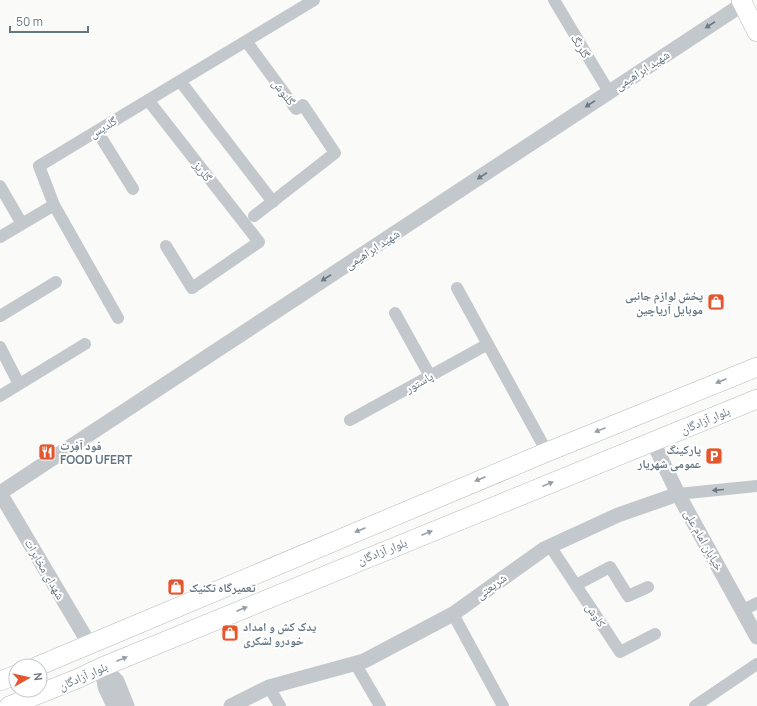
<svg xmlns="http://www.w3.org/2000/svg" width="757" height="706" viewBox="0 0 757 706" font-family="Manrope,'Noto Naskh Arabic',sans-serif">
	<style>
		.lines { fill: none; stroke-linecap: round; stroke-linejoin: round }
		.primary-casing { stroke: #b5babe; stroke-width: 20 }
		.minor { stroke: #c3c8cc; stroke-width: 12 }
		.tertiary { stroke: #c3c8cc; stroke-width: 15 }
		.primary { stroke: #fff; stroke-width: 19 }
		.oneway { fill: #6a7a87 }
		.oneway2 { fill: #939fa8 }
		.labels { text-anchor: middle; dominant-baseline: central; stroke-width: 4; stroke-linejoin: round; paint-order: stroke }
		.street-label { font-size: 12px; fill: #657683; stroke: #fff }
		.poi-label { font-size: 12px; font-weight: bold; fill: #657683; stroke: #fff; text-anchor: start }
	</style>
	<rect width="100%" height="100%" fill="#fafaf8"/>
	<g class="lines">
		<g class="primary-casing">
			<path id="primary" d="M741,0L757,32
				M38,666L547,452L757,367
				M0,681L16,675
				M9,706L79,678L102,667L757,399"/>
		</g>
		<path class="minor" d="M554,0L609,92
			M246,41L296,109L303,105L335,153L254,216
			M180,81L273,202
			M148,100L259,242L192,288L166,246
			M97,131L133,189
			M0,186L22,224
			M0,237L54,205
			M457,288L547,452
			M395,313L430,376
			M0,316L56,282
			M118,318L54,205L39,166L314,0
			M0,347L19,384
			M0,396L85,344
			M350,420L488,344
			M678,494L757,486
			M550,546L620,652L655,634
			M576,585L610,567L628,596L648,587
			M743,610L757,603
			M453,614L503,706
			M355,663L380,706
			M269,687L280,706
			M695,706L757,664"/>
		<path class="tertiary" d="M653,442L678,494L757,637
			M0,493L743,4
			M0,493L90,645
			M102,667L117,681L127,706
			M102,667L105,687L114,706
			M231,706L269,687L364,661L453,614L544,549L618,515L678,494"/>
		<use href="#primary" class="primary"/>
	</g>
	<defs><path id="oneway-solid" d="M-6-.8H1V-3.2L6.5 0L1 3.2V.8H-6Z"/></defs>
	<g class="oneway">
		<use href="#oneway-solid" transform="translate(710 25) rotate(147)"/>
		<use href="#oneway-solid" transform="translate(590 104) rotate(147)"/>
		<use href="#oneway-solid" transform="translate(482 176) rotate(147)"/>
		<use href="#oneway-solid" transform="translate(326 278) rotate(147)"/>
		<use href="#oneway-solid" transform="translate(718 490) rotate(175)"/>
	</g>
	<g class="oneway2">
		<use href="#oneway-solid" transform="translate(721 381) rotate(157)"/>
		<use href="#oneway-solid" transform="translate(600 430) rotate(158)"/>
		<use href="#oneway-solid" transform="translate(480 479) rotate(157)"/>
		<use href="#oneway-solid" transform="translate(548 484) rotate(-22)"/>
		<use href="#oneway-solid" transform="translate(360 530) rotate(157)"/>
		<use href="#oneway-solid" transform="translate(427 533) rotate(-22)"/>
		<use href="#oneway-solid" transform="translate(242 609) rotate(-23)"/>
		<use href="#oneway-solid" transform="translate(122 659) rotate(-22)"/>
	</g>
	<defs>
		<g id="shop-square" transform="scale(0.9)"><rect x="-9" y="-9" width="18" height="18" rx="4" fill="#e4572e" stroke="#fff"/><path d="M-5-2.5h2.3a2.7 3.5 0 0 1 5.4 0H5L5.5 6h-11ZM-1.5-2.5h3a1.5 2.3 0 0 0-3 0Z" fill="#fff"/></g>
		<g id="restaurant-square" transform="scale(0.9)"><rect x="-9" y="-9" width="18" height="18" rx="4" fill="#e4572e" stroke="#fff"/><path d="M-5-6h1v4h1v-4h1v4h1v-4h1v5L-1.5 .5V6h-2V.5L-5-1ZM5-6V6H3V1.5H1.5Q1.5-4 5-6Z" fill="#fff"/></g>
		<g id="parking-square" transform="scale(0.9)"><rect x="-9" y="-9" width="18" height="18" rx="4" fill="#e4572e" stroke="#fff"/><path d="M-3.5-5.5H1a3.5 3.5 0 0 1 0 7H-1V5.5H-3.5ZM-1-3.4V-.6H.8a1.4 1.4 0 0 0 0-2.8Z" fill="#fff"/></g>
	</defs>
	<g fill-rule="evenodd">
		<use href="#shop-square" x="716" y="302"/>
		<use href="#restaurant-square" x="47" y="452"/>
		<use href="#parking-square" x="714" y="456"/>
		<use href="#shop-square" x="176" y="587"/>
		<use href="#shop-square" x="230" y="633"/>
	</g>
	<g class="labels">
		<g class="street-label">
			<text transform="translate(581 46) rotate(59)">گلرنگ</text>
			<text transform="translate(642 70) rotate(-33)">شهید ابراهیمی</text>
			<text transform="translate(284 92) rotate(53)">گلنوش</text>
			<text transform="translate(103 127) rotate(-31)">گلدیس</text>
			<text transform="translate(203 171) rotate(52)">گلریز</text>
			<text transform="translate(372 249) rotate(-33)">شهید ابراهیمی</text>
			<text transform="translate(419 382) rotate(-29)">پاستور</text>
			<text transform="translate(705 420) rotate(-23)">بلوار آزادگان</text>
			<text transform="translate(704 540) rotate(61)">خیابان امام علی</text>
			<text transform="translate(382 551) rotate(-22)">بلوار آزادگان</text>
			<text transform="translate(45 569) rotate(60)">شهدای مخابرات</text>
			<text transform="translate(491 586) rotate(-36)">شریعتی</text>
			<text transform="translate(596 615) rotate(57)">کاوش</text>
			<text transform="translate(83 676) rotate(-24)">بلوار آزادگان</text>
		</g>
		<g class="poi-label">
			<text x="703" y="295" text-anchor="end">پخش لوازم جانبی<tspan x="703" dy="14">موبایل آریاچین</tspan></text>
			<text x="60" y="445">فود آفِرت<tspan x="60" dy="14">FOOD UFERT</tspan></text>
			<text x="701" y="449" text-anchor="end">پارکینگ<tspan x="701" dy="14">عمومی شهریار</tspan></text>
			<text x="189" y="587">تعمیرگاه تکنیک</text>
			<text x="243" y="626">یدک کش و امداد<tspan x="243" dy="14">خودرو لشکری</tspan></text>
		</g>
	</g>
	<g transform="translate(28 678) rotate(82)"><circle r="19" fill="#ffffff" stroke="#c1c8cd"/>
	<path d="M0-3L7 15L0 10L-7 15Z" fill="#e4572e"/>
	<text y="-6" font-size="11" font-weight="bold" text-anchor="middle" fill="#657683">N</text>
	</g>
	<path d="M10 26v6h78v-6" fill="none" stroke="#657683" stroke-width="2"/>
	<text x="16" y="26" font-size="12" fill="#657683" stroke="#ffffff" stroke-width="3" paint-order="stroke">50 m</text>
</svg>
